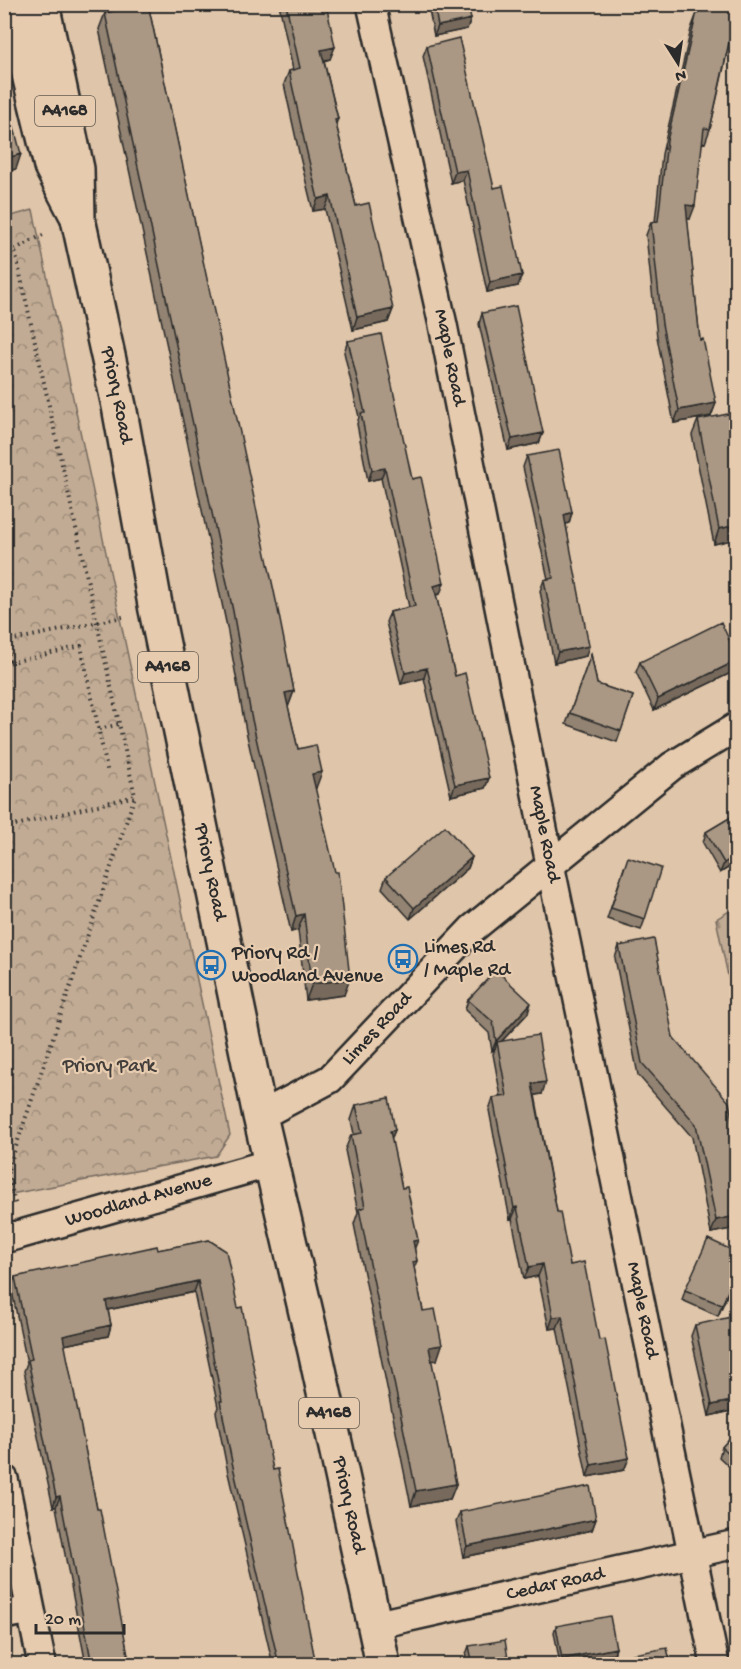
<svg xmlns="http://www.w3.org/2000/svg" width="741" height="1669" viewBox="0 0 741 1669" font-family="'Gochi Hand',sans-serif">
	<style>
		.forest { fill: url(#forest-firs); stroke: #766b60; stroke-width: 1.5 }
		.park { fill: url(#park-crowns); stroke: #766b60; stroke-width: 1.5 }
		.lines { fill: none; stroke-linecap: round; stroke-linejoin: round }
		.street-casing { stroke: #2b2b2b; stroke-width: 32 }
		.primary-casing { stroke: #2b2b2b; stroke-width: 38 }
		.path { stroke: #2b2b2b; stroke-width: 4; stroke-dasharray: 1.5 4.5; stroke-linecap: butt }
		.street { stroke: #e7cbae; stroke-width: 27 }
		.primary { stroke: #e7cbae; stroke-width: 33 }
		.wall { fill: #928372; stroke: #2b2b2b; stroke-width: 1.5 }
		.shaded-wall { fill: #776a5c; stroke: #2b2b2b; stroke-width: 1.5 }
		.building { fill: #aa9884; stroke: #2b2b2b; stroke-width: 1.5 }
		.labels { text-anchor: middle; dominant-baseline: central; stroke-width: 4.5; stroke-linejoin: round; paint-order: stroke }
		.shield { fill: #e7cbae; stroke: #635b52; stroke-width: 1.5 }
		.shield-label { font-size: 18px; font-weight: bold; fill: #2b2b2b }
		.street-label { font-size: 20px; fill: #2b2b2b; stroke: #e7cbae }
		.poi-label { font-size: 20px; fill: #2b2b2b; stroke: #e7cbae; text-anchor: start }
		.park-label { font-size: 20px; fill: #423e3b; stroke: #e7cbae }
	</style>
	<defs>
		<pattern id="forest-firs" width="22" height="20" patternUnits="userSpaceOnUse" patternTransform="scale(1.5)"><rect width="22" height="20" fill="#c1ab94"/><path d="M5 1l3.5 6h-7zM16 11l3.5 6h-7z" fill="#9d8b79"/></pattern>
		<pattern id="park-crowns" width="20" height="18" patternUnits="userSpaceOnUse" patternTransform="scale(1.5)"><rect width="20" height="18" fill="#c1ab94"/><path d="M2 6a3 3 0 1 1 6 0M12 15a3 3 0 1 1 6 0" fill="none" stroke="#9d8b79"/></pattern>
	</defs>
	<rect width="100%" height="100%" fill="#dfc5a9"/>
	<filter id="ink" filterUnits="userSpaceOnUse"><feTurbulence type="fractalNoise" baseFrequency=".0167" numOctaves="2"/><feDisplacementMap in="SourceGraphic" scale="12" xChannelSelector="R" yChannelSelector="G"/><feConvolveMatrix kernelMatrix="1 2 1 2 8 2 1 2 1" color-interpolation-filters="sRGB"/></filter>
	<g filter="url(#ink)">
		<path class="forest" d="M736,907V1014L716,919Z"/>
		<path class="park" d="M33,210L230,1135L216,1156L5,1195L4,218Z"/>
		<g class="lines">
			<g class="street-casing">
				<g id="street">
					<path id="s1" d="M371,4L443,325L550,864L715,1664"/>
					<path id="s2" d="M260,1116L330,1079L472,929L672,766L736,727"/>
					<path id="s3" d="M4,1239L271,1163"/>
					<path d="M4,1479L42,1664"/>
					<path d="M4,1615L30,1610"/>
					<path id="s4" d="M374,1625L736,1544"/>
				</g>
			</g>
			<g class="primary-casing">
				<g id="primary">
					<path d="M12,4L51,166L75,212"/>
					<path id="s5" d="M42,4L77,169L78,219L119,406L156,610L260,1116L315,1351L383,1664"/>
				</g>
			</g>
			<path class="path" d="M4,255L43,235
				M4,642L127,616
				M5,642L10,662
				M4,664L81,646L108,774
				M99,729L120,724
				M4,828L135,796L15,251
				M4,1155L16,1207
				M4,1167L8,1170L135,796"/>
			<use href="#street" class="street"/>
			<use href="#primary" class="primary"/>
		</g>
		<path class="wall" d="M123,4H148L294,691L288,707L298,749L316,788H315L344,995L306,1000L298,930L291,932L246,731L227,627L99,29L105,13L128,8Z
			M279,4H326L330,59L324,61L338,119L336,124L356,206L393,309L388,322L353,330L325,209L313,211L300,157L284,84L289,71L293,70Z
			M428,4H468L467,29L434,36Z
			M696,16L733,27L710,129L705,143L702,142L690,219L687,218L700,340L716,403L711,416L674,423L657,337L646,235L651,222H655L662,154L691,29Z
			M427,46L494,188L518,286L487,292L463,180L451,183L423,56Z
			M482,313L543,433L539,443L508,450L479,324Z
			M348,341L412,479L440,594L436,595L455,676L489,778L485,788L451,796L424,678L401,684L386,622L390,612L409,607L381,478L368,481L357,424L359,417L344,352Z
			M698,420L736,430V539L714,544L692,435Z
			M527,456L572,512L569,523L566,524L586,656L554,663L540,591L544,580L548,579L523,467Z
			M591,654L597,684L633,696L617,742L566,724Z
			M736,655V667L735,671L654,710L636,672L640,662Z
			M736,814V863L720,873L703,843L706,832Z
			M472,857L468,868L410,919L382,888L386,877Z
			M624,868L645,919L641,930L607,919Z
			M619,946L673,1037L736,1138V1228L711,1233L692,1137L638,1075L615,958Z
			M468,1000L528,1013L502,1041L542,1094L535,1095L557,1212L570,1265L599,1340L629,1458L624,1470L587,1477L557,1328L549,1329L538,1276L524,1279L512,1219L510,1220L489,1110L493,1098L501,1097L493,1054L495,1049L492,1051L489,1033L465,1010Z
			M356,1105L395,1130L391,1139L417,1261L414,1268L423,1311L437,1360L431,1361L456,1484L450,1499L411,1506L354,1224L358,1212L345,1150L351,1135L354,1134L351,1120Z
			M209,1240L273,1470L316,1665H273L228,1473L216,1412L218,1407L194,1292L108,1310L111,1325L108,1336L64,1345L97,1509L130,1665H86L56,1507H53L24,1371L27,1363L11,1287L15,1277L158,1250Z
			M736,1274L718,1316L682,1300L685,1290Z
			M695,1325L736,1342V1410L709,1416L691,1336Z
			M736,1431V1473L719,1457L722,1447Z
			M460,1512L596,1519L592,1530L463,1557L456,1522Z
			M556,1626L616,1648L614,1654L560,1664L554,1632Z
			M469,1646L509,1665H467L465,1657Z
			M633,1654L671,1665H630Z"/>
		<path class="shaded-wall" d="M471,19L467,29L434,36L438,26Z
			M335,47L330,59L316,62L321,50Z
			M21,154L16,169L4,172V159Z
			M467,170L463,180L451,183L455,172Z
			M330,196L325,209L313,211L318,199Z
			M686,205L695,206L690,219L681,218Z
			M522,275L518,286L487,292L490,282Z
			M393,309L388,322L353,330L357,317Z
			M716,403L711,416L674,423L679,410Z
			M543,433L539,443L508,450L512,439Z
			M385,468L381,478L368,481L372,470Z
			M572,512L569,523L560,526L564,515Z
			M736,525V539L714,544L719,529Z
			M444,583L440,594L430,596L434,586Z
			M589,646L586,656L554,663L558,652Z
			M736,661V667L735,671L654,710L658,699Z
			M427,668L424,678L401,684L405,673Z
			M294,691L288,707L285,693Z
			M322,772L316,788L306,790L312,774Z
			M489,778L485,788L451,796L455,785Z
			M736,855V863L720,873L724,863Z
			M472,857L468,868L410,919L414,908Z
			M304,914L298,930L291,932L296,916Z
			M350,979L344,995L306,1000L312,984Z
			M531,1003L528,1013L498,1045L497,1042L495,1049L492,1051L496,1041Z
			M546,1082L542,1094L528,1096L532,1084Z
			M395,1130L389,1145L390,1131Z
			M517,1207L512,1219L510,1220L514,1208Z
			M736,1216V1228L711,1233L716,1220Z
			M418,1240L412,1255L413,1241Z
			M543,1264L538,1276L524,1279L529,1267Z
			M736,1272V1274L718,1316L722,1305Z
			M198,1281L194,1292L102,1311L106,1301Z
			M562,1316L557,1328L549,1329L553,1317Z
			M111,1325L108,1336L59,1346L63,1336Z
			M442,1345L437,1360L423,1362L429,1347Z
			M736,1400V1410L709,1416L712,1405Z
			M629,1458L624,1470L587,1477L591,1465Z
			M456,1484L450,1499L411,1506L416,1491Z
			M60,1496L56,1507H53L56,1497Z
			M596,1519L592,1530L463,1557L467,1546Z
			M616,1648L614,1654L560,1664L562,1659Z"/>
		<path class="building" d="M146,4H148L278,610L294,691L285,693L298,749L316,745L322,772L312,774L335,872H338L350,979L312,984L304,914L296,916L251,715L233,611L105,13Z
			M286,4H326L335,47L321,50L338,119L335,120L356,206L369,203L393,309L357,317L330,196L318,199L305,144L289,71L300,68Z
			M434,4H468L471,19L438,26Z
			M701,4H736V16L733,24L710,129L704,128L695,206L686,205L700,340L703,339L716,403L679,410L662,324L651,222L658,221L667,141L696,16Z
			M459,38L494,188L503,186L522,275L490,282L467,170L455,172L427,46Z
			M4,89L21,154L4,159Z
			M516,306L543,433L512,439L482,313Z
			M381,334L412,479L421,477L444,583L434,586L455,676L465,673L489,778L455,785L427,668L405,673L390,612L415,606L385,468L372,470L361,413H365L348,341Z
			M733,413L736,430V525L719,529L698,420Z
			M559,450L572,512L564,515L589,646L558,652L544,580L553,578L527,456Z
			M721,622L736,655V661L658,699L640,662Z
			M591,654L597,684L633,696L621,731L570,713Z
			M736,814V855L724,863L706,832Z
			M445,826L472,857L414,908L386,877Z
			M628,857L661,868L645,919L611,908Z
			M654,939L673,1037L729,1102L736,1138V1216L716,1220L696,1124L642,1063L619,946Z
			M496,970L531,1003L496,1041L493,1022L468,1000Z
			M538,1035L546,1082L532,1084L557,1212H560L570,1265L584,1262L599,1340L605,1339L629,1458L591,1465L562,1316L553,1317L543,1264L529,1267L517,1207L514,1208L493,1098L507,1096L497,1042Z
			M389,1098L395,1130L390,1131L402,1188L407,1187L418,1240L413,1241L417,1261L413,1262L423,1311L435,1309L442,1345L429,1347L456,1484L416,1491L359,1209L365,1207L351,1135L362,1133L356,1105Z
			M708,1239L736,1252V1272L722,1305L685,1290Z
			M209,1240L226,1251L238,1308L242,1307L273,1470L278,1469L316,1665H279L232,1462L220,1401H222L198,1281L106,1301L111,1325L63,1336L97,1509H100L130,1665H92L60,1496L56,1497L28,1360L32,1359L15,1277L157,1246L158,1250Z
			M731,1317L736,1342V1400L712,1405L695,1325Z
			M736,1431V1459L722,1447Z
			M590,1486L596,1519L467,1546L460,1512Z
			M610,1616L616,1648L562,1659L556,1626Z
			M505,1640L509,1665H473L469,1646Z
			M667,1648L671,1665H635L633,1654Z"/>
	</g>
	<defs>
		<g id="bus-ring" transform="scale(1.5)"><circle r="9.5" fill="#e7cbae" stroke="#1f6fb2" stroke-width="1.5"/><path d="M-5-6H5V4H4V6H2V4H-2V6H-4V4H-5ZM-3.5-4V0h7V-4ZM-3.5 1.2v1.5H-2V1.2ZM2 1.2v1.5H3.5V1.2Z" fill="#1f6fb2"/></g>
	</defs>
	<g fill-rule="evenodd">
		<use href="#bus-ring" x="403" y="959"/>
		<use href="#bus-ring" x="211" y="965"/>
	</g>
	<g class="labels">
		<g class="shield">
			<rect x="35" y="96" width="60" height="30" rx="4.5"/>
			<rect x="138" y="652" width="60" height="30" rx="4.5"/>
			<rect x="299" y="1398" width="60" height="30" rx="4.5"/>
		</g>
		<g class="shield-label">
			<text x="65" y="111">A4168</text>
			<text x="168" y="667">A4168</text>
			<text x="329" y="1413">A4168</text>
		</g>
		<g class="street-label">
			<text stroke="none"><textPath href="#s1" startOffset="362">Maple Road</textPath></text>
			<text stroke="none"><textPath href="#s5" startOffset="399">Priory Road</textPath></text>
			<text stroke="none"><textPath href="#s1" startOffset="848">Maple Road</textPath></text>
			<text stroke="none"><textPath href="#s5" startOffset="885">Priory Road</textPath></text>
			<text stroke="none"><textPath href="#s2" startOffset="148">Limes Road</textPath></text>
			<text stroke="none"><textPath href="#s3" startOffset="140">Woodland Avenue</textPath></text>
			<text stroke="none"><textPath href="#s1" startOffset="1334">Maple Road</textPath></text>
			<text stroke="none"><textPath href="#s5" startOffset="1533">Priory Road</textPath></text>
			<text stroke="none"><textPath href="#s4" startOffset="186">Cedar Road</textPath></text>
		</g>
		<g class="poi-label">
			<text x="424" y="948">Limes Rd<tspan x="424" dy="23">/ Maple Rd</tspan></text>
			<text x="232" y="954">Priory Rd /<tspan x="232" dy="23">Woodland Avenue</tspan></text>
		</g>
		<g class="park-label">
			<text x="109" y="1067">Priory Park</text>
		</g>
	</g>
	<rect width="741" height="1669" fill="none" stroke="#e7cbae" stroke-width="24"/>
	<rect x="12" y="12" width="717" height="1645" fill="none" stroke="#2b2b2b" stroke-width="2" filter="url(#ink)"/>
	<g transform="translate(678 63) rotate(168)" stroke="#e7cbae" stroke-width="4.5" paint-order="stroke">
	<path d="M0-4.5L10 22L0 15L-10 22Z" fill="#2b2b2b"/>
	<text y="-9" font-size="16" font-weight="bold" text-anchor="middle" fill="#2b2b2b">N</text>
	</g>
	<path d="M36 1624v9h88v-9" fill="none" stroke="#2b2b2b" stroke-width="3"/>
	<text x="45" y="1624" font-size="18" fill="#2b2b2b" stroke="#e7cbae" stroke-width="4.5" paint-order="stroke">20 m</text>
</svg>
